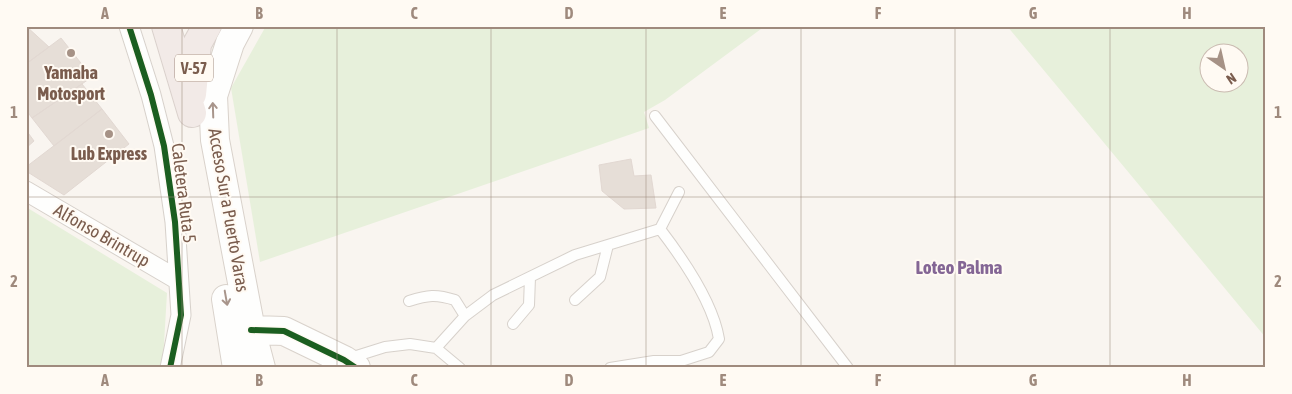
<svg xmlns="http://www.w3.org/2000/svg" width="1292" height="394" viewBox="0 0 1292 394" font-family="'Asap Condensed',sans-serif">
	<style>
		.green { fill: #e7f0db; fill-rule: evenodd }
		.building { fill: #e6ded7; stroke: #e2d8d2 }
		.lines { fill: none; stroke-linecap: round; stroke-linejoin: round }
		.lane-casing { stroke: #d7d1cb; stroke-width: 12 }
		.street-casing { stroke: #d7d1cb; stroke-width: 21 }
		.secondary-casing { stroke: #d9d2cb; stroke-width: 30 }
		.highway-casing { stroke: #dad1cc; stroke-width: 30 }
		.lane { stroke: #fefefd; stroke-width: 10 }
		.street { stroke: #fefefd; stroke-width: 19 }
		.secondary { stroke: #fefefd; stroke-width: 28 }
		.highway { stroke: #f2eae7; stroke-width: 28 }
		.cycleway-casing { stroke: #fffaf3; stroke-width: 9 }
		.cycleway { stroke: #1b5e20; stroke-width: 6 }
		.oneway { stroke: #a8958b }
		.grid { fill: none; stroke: #9f8a7d; stroke-width: 1; stroke-opacity: 0.55 }
		.poi-dot { fill: #a69286; stroke: #fffaf3; stroke-width: 2 }
		.labels { text-anchor: middle; dominant-baseline: central; stroke-width: 4; stroke-linejoin: round; paint-order: stroke }
		.shield { fill: #fffaf3; stroke: #a28b7f; stroke-width: 1 }
		.shield-label { font-size: 16px; font-weight: bold; fill: #7a5c4d }
		.poi-label { font-size: 18px; font-weight: bold; fill: #7a5c4d; stroke: #fffaf3 }
		.street-label { font-size: 18px; fill: #7a5c4d; stroke: #fffaf3 }
		.neighbourhood-label { font-size: 19px; font-weight: bold; fill: #846695; stroke: #fffaf3 }
		.neatline { fill: none; stroke: #9f8a7d; stroke-width: 2 }
		.grid-label { font-size: 16px; text-anchor: middle; font-weight: bold; fill: #9f8a7d }
	</style>
	<rect width="100%" height="100%" fill="#f9f5f0"/>
	<path class="green" d="M266,26H765L665,100L644,112L649,128L260,262L231,88Z
		M1007,26H1266V338ZM1210,52H1240V82H1210Z
		M26,207L167,293L163,360L160,368H26Z"/>
	<path class="building" d="M26,26L49,47L26,64Z
		M61,38L92,77L32,118L26,110V64Z
		M82,84L102,109L54,146L32,118Z
		M102,109L129,144L64,195L26,171V167Z
		M26,130L34,141L26,148Z
		M631,159L634,176L651,175L656,208L624,209L602,191L599,165Z"/>
	<g class="lines">
		<g class="lane-casing">
			<path id="lane" d="M655,116L848,368
				M575,300L600,277L608,245
				M409,301C428,295 436,294 455,300L465,316
				M513,324L529,305L530,277
				M436,348L460,368
				M350,358L385,347L410,344L436,348L465,316L493,295L575,255L660,229L679,192
				M610,368L654,361H681L709,352L719,339C713,302 683,259 660,229"/>
		</g>
		<g class="street-casing">
			<path id="street" d="M129,26L151,95L164,146L175,222L181,315L170,368
				M26,191L178,280"/>
		</g>
		<g class="secondary-casing">
			<path id="secondary" d="M239,26L230,43L213,96L215,140L251,330L261,368
				M226,299L237,368
				M251,330L284,331L344,360L356,368"/>
		</g>
		<g class="highway-casing">
			<path id="highway" d="M166,26L192,113
				M192,94L197,44L207,26"/>
		</g>
		<use href="#lane" class="lane"/>
		<use href="#street" class="street"/>
		<use href="#secondary" class="secondary"/>
		<use href="#highway" class="highway"/>
		<g class="cycleway-casing">
			<path id="cycleway" d="M129,26L151,95L164,146L175,222L181,315L170,368
				M251,330L284,331L344,360L356,368"/>
		</g>
		<use href="#cycleway" class="cycleway"/>
	</g>
	<defs><path id="oneway-shaft" d="M-6 0H5M1.5-3L5.5 0L1.5 3" fill="none" stroke-width="1.6" stroke-linecap="round" stroke-linejoin="round" transform="scale(1.25)"/></defs>
	<g class="oneway">
		<use href="#oneway-shaft" transform="translate(213 110) rotate(-92)"/>
		<use href="#oneway-shaft" transform="translate(226 298) rotate(80)"/>
	</g>
	<path class="grid" d="M182,26V368M337,26V368M491,26V368M646,26V368M801,26V368M955,26V368M1110,26V368M26,197H1266"/>
	<g class="poi-dot">
		<circle cx="71" cy="53" r="5"/>
		<circle cx="109" cy="134" r="5"/>
	</g>
	<g class="labels">
		<rect class="shield" x="175" y="54.5" width="38" height="27" rx="4"/>
		<g class="shield-label">
			<text x="194" y="68">V-57</text>
		</g>
		<g class="poi-label">
			<text x="71" y="72">Yamaha<tspan x="71" dy="21">Motosport</tspan></text>
			<text x="109" y="153">Lub Express</text>
		</g>
		<g class="street-label">
			<text transform="translate(184 193) rotate(83)">Caletera Ruta 5</text>
			<text transform="translate(229 210) rotate(80)">Acceso Sur a Puerto Varas</text>
			<text transform="translate(102 235) rotate(30)">Alfonso Brintrup</text>
		</g>
		<g class="neighbourhood-label">
			<text x="959" y="267">Loteo Palma</text>
		</g>
	</g>
	<rect width="1292" height="394" fill="none" stroke="#fffaf3" stroke-width="55"/>
	<g transform="translate(1224 68) rotate(146)"><circle r="24" fill="#fffaf3" stroke="#cabbb1"/>
	<path d="M0-4L9 19L0 12L-9 19Z" fill="#a69286"/>
	<text y="-8" font-size="14" font-weight="bold" text-anchor="middle" fill="#7a5c4d">N</text>
	</g>
	<rect x="28" y="28" width="1236" height="338" class="neatline"/>
	<g class="grid-label">
		<text x="105" y="19">A</text>
		<text x="259" y="19">B</text>
		<text x="414" y="19">C</text>
		<text x="569" y="19">D</text>
		<text x="723" y="19">E</text>
		<text x="878" y="19">F</text>
		<text x="1033" y="19">G</text>
		<text x="1187" y="19">H</text>
		<text x="14" y="118">1</text>
		<text x="1278" y="118">1</text>
		<text x="14" y="287">2</text>
		<text x="1278" y="287">2</text>
		<text x="105" y="386">A</text>
		<text x="259" y="386">B</text>
		<text x="414" y="386">C</text>
		<text x="569" y="386">D</text>
		<text x="723" y="386">E</text>
		<text x="878" y="386">F</text>
		<text x="1033" y="386">G</text>
		<text x="1187" y="386">H</text>
	</g>
</svg>
